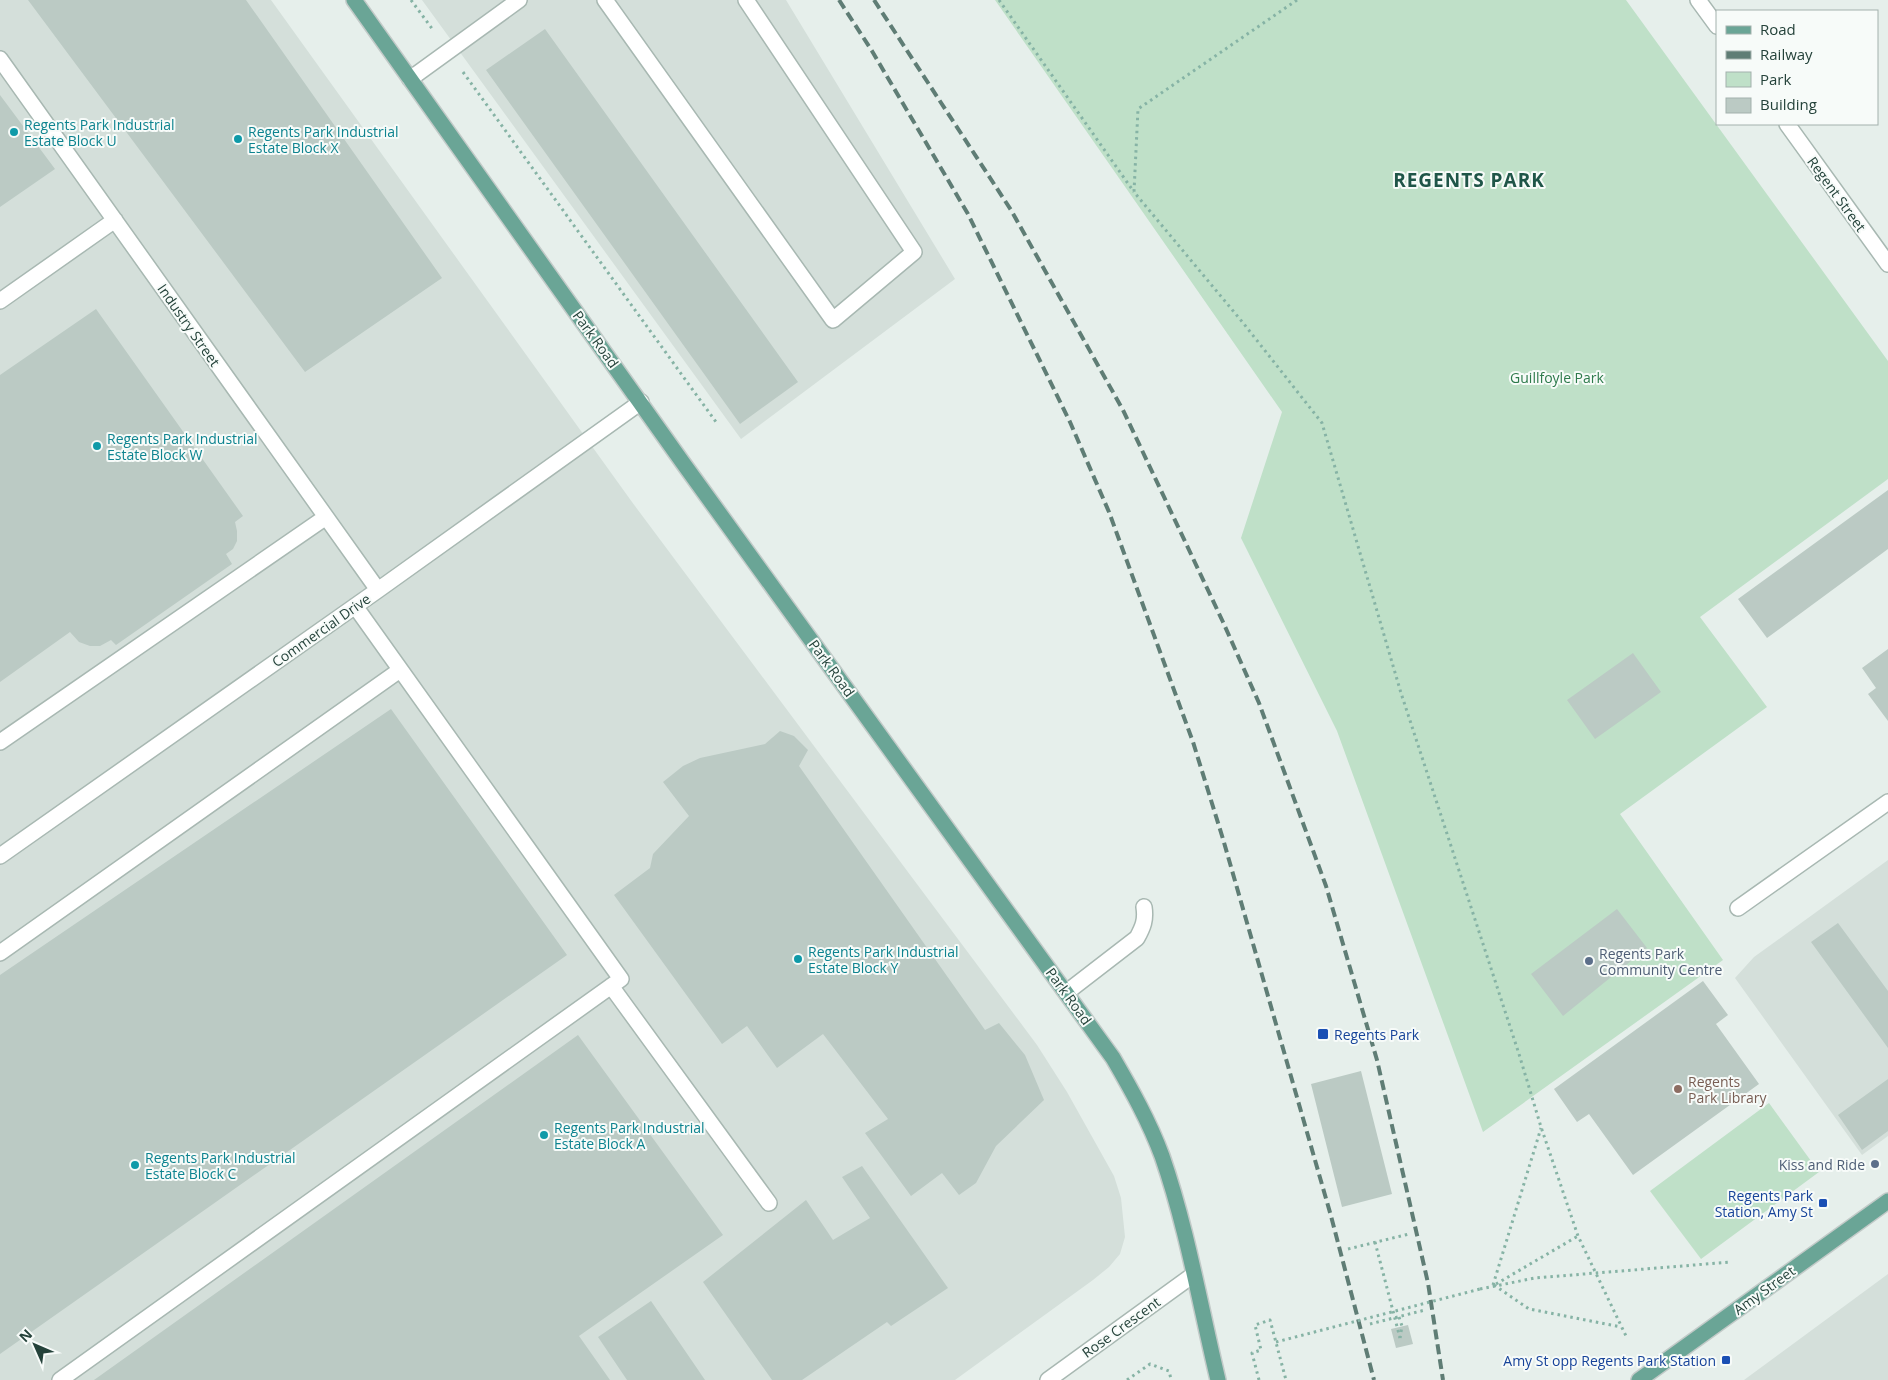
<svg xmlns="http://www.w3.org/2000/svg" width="1888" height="1380" viewBox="0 0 1888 1380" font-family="'Open Sans',sans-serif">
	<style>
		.built { fill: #d4dfda }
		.green { fill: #bfe0c8 }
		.building { fill: #bbcac4 }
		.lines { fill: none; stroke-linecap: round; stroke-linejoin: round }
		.minor-casing { stroke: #a8b8b2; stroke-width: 18 }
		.major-casing { stroke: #c2cac8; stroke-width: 18 }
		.path { stroke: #86b3a5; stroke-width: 3; stroke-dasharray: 2.5 4; stroke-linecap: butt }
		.minor { stroke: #fff; stroke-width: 15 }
		.major { stroke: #6aa596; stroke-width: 15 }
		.rail { stroke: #5f7d75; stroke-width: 4; stroke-dasharray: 10 5; stroke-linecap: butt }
		.path-bridge { stroke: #86b3a5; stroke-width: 3; stroke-dasharray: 2.5 4; stroke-linecap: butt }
		.culture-dot { fill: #0f9aa8; stroke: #f7fbf9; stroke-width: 2 }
		.service-dot { fill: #5c6f8a; stroke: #f7fbf9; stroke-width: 2 }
		.transit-dot { fill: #1a4fb4; stroke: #f7fbf9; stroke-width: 2 }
		.education-dot { fill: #8d6e63; stroke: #f7fbf9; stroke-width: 2 }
		.labels { text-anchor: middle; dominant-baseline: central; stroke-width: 4; stroke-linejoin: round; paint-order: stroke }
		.culture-label { font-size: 14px; fill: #0d838f; stroke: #f7fbf9; text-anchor: start }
		.street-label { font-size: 14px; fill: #24423a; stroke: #f7fbf9 }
		.park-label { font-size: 14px; fill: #2d7a4b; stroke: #f7fbf9 }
		.service-label { font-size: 14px; fill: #4e5e75; stroke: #f7fbf9; text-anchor: start }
		.transit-label { font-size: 14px; fill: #164399; stroke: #f7fbf9; text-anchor: end }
		.education-label { font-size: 14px; fill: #785e54; stroke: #f7fbf9; text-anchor: start }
		.district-label { font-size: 19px; font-weight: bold; letter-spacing: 1px; fill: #1f5548; stroke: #f7fbf9 }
	</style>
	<rect width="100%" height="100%" fill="#e6efeb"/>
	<path class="built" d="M0,0H271L632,502L1037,1045L1067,1092L1114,1176L1121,1198L1125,1237L1120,1254L1109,1267L1093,1280L955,1380H0Z
		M422,0H786L955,279L741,439Z
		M1888,860V1136L1862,1155L1735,978L1754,957Z
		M1888,1274V1380H1744Z"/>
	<path class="green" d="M995,0H1626L1888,361V479L1700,617L1767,707L1620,814L1723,960L1483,1132L1337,731L1241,538L1282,412Z
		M1769,1103L1819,1172L1701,1259L1650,1191Z"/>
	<path class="building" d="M28,0H246L442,278L305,372Z
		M545,29L798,382L740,424L486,70Z
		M0,95L55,169L0,207Z
		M96,309L243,516L235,522L237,531V541L233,549L226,554L232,564L116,645L111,640L100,646H90L79,642L70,632L0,682V375Z
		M1888,490V549L1767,638L1738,599Z
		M1888,649V721L1868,694L1876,688L1862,668Z
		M1633,653L1661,692L1595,739L1567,700Z
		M391,709L567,955L0,1354V975Z
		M780,731L794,736L808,750L799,766L985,1030L999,1023L1025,1055L1044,1100L996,1146L976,1183L959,1195L942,1173L911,1196L865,1133L888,1119L823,1034L777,1068L747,1026L722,1044L614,895L650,868L653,854L689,816L663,782L683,766L700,758L765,744Z
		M1617,909L1647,948L1563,1016L1531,974Z
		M1838,923L1888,991V1048L1811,942Z
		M1703,981L1728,1015L1716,1024L1759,1084L1633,1175L1589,1114L1577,1122L1554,1089Z
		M578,1035L723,1235L579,1336L610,1380H94Z
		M1361,1071L1392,1194L1342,1207L1311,1084Z
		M1888,1079V1131L1862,1150L1838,1115Z
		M862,1166L948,1288L891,1326L887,1322L802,1380H772L703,1282L806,1200L833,1240L870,1218L842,1177Z
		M651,1301L705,1380H627L598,1337Z
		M1408,1325L1413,1344L1396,1348L1391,1329Z"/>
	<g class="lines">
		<g class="minor-casing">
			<path id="minor" d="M605,0L833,320L914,252L746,0
				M1698,0L1717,26
				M0,59L378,590
				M410,79L519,0
				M1787,124L1888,264
				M0,301L115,220
				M0,742L326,517
				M0,856L378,590L641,402
				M1738,908L1888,802
				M0,953L400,670
				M611,986L769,1203
				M1067,992L1137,938C1143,927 1146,920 1144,907
				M60,1380L621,979L355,606
				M1048,1380L1193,1275"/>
		</g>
		<g class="major-casing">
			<path id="major" d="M354,0L683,463L1113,1058C1131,1089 1149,1121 1162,1156C1187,1228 1200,1305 1218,1380
				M1639,1380L1888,1201"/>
		</g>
		<path class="path" d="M411,0L433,30
			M999,0L1134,192
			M1297,0L1138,109L1134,192L1244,324L1322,423L1401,693L1519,1054L1541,1127L1578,1236L1626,1336
			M463,72L716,422
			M1375,1242L1393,1311
			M1348,1249L1409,1234
			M1496,1284L1578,1236
			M1493,1285L1541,1128
			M1494,1285L1529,1309L1621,1327
			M1480,1289L1535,1278L1731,1262
			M1399,1317L1402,1326L1400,1338
			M1370,1324L1425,1310
			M1127,1380L1150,1364L1169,1371L1171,1379
			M1259,1380L1252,1353L1261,1350L1255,1325L1270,1320L1286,1380"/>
		<use href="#minor" class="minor"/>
		<use href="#major" class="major"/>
		<path class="rail" d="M839,0L872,51L968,214L1070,422L1109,512L1193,742L1223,839L1331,1216L1374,1380
			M874,0L1011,210L1123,410L1223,622L1259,703L1326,886L1377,1060L1428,1283L1443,1380"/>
		<path class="path-bridge" d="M1393,1311L1400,1338
			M1276,1342L1480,1289"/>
	</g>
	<g class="culture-dot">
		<circle cx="14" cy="132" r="5"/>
		<circle cx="238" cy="139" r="5"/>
		<circle cx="97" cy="446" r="5"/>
		<circle cx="798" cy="959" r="5"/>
		<circle cx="544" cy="1135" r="5"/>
		<circle cx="135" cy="1165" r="5"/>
	</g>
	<g class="service-dot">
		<circle cx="1589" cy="961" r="5"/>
		<circle cx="1875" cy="1164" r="5"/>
	</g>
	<g class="transit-dot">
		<rect x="1317" y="1028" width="12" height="12" rx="2.5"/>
		<rect x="1818" y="1198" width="10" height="10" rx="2.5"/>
		<rect x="1721" y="1355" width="10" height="10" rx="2.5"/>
	</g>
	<circle class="education-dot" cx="1678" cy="1089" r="5"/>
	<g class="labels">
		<g class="culture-label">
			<text x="24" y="124">Regents Park Industrial<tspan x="24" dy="16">Estate Block U</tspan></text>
			<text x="248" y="131">Regents Park Industrial<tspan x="248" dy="16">Estate Block X</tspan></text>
			<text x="107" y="438">Regents Park Industrial<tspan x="107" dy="16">Estate Block W</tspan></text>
			<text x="808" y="951">Regents Park Industrial<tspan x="808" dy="16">Estate Block Y</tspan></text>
			<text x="554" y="1127">Regents Park Industrial<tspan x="554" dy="16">Estate Block A</tspan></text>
			<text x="145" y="1157">Regents Park Industrial<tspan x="145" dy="16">Estate Block C</tspan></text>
		</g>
		<g class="street-label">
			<text transform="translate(1837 194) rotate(54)">Regent Street</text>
			<text transform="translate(189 325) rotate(55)">Industry Street</text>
			<text transform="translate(596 339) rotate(54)">Park Road</text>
			<text transform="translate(321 630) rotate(-35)">Commercial Drive</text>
			<text transform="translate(832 668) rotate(54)">Park Road</text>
			<text transform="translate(1069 996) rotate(54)">Park Road</text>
			<text transform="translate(1764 1290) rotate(-36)">Amy Street</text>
			<text transform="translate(1121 1327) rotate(-36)">Rose Crescent</text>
		</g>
		<g class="park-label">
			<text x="1557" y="377">Guillfoyle Park</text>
		</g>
		<g class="service-label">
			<text x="1599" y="953">Regents Park<tspan x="1599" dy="16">Community Centre</tspan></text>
			<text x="1865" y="1164" text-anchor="end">Kiss and Ride</text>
		</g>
		<g class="transit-label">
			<text x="1334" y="1034" text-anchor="start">Regents Park</text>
			<text x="1813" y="1195">Regents Park<tspan x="1813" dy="16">Station, Amy St</tspan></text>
			<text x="1716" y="1360">Amy St opp Regents Park Station</text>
		</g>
		<g class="education-label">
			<text x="1688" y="1081">Regents<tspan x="1688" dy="16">Park Library</tspan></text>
		</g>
		<g class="district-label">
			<text x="1469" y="180">REGENTS PARK</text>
		</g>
	</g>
	<rect x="1716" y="10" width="162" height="115" fill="#f7fbf9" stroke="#a3b1ad"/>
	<rect x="1726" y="26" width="25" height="8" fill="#6aa596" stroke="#a3b1ad"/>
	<text x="1760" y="35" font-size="15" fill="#24423a">Road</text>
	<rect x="1726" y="51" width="25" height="8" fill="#5f7d75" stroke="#a3b1ad"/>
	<text x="1760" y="60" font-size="15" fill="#24423a">Railway</text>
	<rect x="1726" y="72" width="25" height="15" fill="#bfe0c8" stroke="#a3b1ad"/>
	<text x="1760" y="85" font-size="15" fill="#24423a">Park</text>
	<rect x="1726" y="98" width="25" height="15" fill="#bbcac4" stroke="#a3b1ad"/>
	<text x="1760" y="110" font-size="15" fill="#24423a">Building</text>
	<g transform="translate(35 1345) rotate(315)" stroke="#f7fbf9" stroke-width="4" paint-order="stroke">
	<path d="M0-4L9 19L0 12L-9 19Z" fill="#24423a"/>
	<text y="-8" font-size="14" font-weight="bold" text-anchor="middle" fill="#24423a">N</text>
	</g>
</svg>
